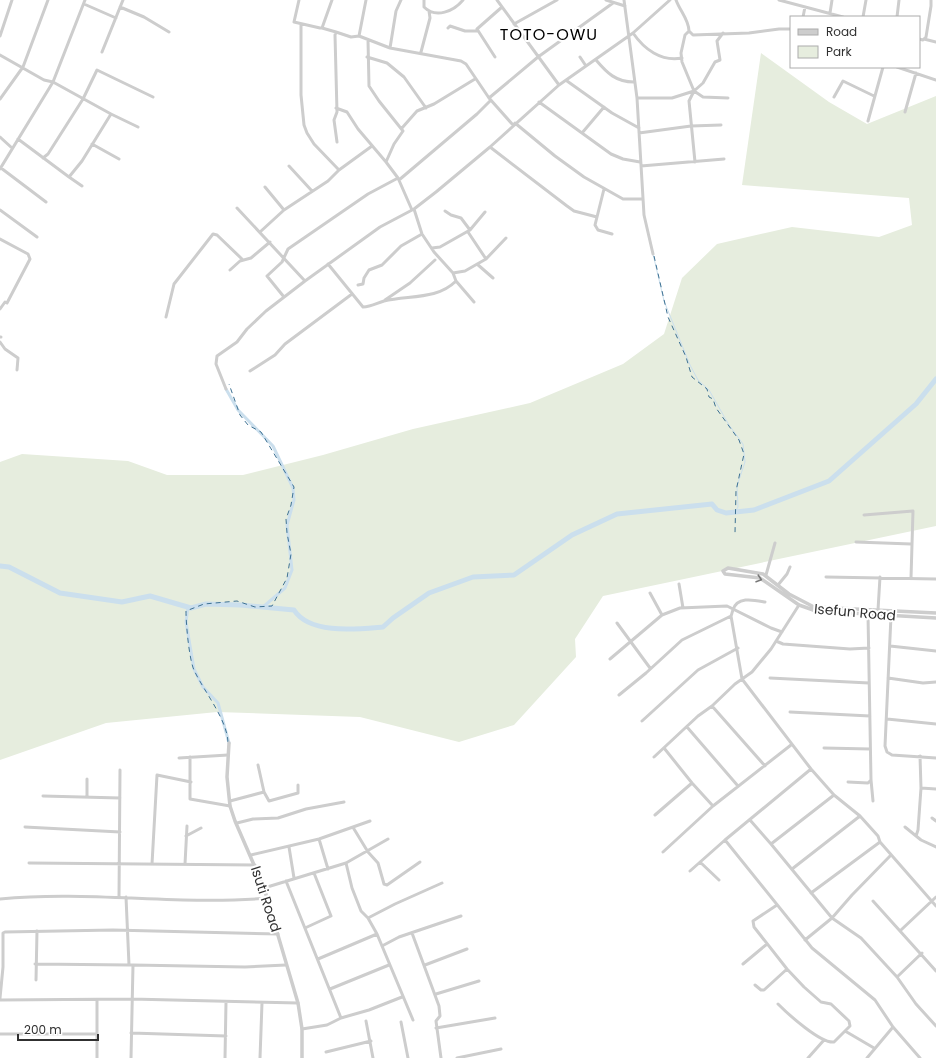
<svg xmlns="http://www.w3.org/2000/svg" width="936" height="1058" viewBox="0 0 936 1058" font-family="Poppins,sans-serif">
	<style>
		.green { fill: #e6edde }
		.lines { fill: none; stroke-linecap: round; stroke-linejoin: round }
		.stream { stroke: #cbdfed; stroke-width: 1 }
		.canal { stroke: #cbdfed; stroke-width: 3 }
		.river { stroke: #cbdfed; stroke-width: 5 }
		.ferry { stroke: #3d7193; stroke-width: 1; stroke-dasharray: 5 4; stroke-linecap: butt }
		.minor { stroke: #cdcdcd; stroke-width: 3 }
		.tertiary { stroke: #cdcdcd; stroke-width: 3.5 }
		.oneway { stroke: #777 }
		.labels { text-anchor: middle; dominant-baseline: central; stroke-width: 4; stroke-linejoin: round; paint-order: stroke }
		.street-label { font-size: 14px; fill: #303030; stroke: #fff }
		.quarter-label { font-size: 16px; letter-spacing: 1px; fill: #000; stroke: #fff }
	</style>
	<rect width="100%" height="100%" fill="#fff"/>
	<path class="green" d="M761,53L829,102L867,124L936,96V526L603,596L575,639L576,657L514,725L459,742L360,717L217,712L106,723L0,760V462L22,454L128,461L167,475H243L323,455L413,429L530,403L623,364L664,334L682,278L717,244L792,227L879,237L912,225L909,198L742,185Z"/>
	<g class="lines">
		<path class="stream" d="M653,254L664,301L690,365L698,380L709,390L729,425L743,444L745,462L737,486L738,507L735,512"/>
		<path class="canal" d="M226,389L238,410L273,446L293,488L294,500L287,525L292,570L285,588L263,607
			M188,607L186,622L194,669L203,687L218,703L229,743"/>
		<path class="river" d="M0,566L9,567L60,593L122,602L150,596L191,608L206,604L241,605L294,610C310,635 358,629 383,627L393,618L429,593L473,577L514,575L572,535L617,514L712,504L717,510L726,513L754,510L829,481L916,404L936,379"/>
		<path class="ferry" d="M654,256L668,317L686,357L692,377L707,389L709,397L713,399L716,408L739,440L744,454L736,491L735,533
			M228,742C227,719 203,690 194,670C189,659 186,624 186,611L204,604L237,601L255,607L272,606L287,578L291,554L287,533L286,519L291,505L294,487L261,432L248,425L240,415L229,384"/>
		<path class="minor" d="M299,0L294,22L320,28H322L332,0
			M424,0V7C436,19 454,11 463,0
			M497,0L559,85
			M606,0L625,6
			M624,0L637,98L644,215L653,254
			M676,0C680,11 689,20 689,31L693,35L749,33L779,29H791
			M779,0L843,17
			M84,4L116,18
			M120,7L144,17L169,32
			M830,13L832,0
			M803,17L805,7
			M863,17L866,0
			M897,17L899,0
			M514,24L557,0
			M301,25V95L304,125L307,133L314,144L339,170
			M322,28L336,32L335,35L337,112L334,120L337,142
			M448,28L450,26L465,31H477
			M689,31L685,35L681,53L682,62L694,91
			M336,32L351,37L359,36L390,48L461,61L466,64L489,98L513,125
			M633,33C644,49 661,62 682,58
			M0,36L12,0
			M359,36L366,0
			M919,39L923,40L926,37L931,6V0
			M924,39L936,42
			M368,40L369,86L379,101L403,131L394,144L386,162
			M390,48L396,11L401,0
			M102,52L123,0
			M421,52L430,18L429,11
			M0,55L44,80L53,82L111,114L82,161L69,177L18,139
			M367,57L387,63L404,77L426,108
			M495,57L477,29L502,7
			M580,57L586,66
			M596,60C607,73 616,82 634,82
			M897,67L936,80
			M567,81L612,113L639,128
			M834,97L843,81L874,96
			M489,98L538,57L613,3
			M637,98H672L694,91L703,97L728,98
			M0,99L23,67L48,0
			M539,102L611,154L623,159L640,162
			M336,108L347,112L358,129L386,162L398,178L412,210
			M905,112L916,73
			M111,114L138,127
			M868,121L883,67
			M515,123L555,156L584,177L623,199H643
			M402,128L417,111L434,104L475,79
			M582,133L604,107
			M639,133L691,126L721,125
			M0,137L12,148
			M92,144L119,159
			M490,147L567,206L574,211L597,217L604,189
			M43,158L48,154L83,99L97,70L153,97
			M695,162L689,101L694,91L703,83L715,62L720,60L717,41L723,33
			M289,166L312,191
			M641,166L724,159
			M1,168L46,202
			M0,169L53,82L85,0
			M69,177L82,186
			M399,180L477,114L491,100
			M237,208L305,281
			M414,209L422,234L434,252L453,273L456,281
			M0,210L37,237
			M284,210L328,181L339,170L372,146
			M597,217L595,225L598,230L612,234
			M470,230L485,212
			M260,232L284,210L265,187
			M0,239L28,254L30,259L7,303L5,302L0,309
			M432,248L440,247L470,230L461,218L451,215L445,211
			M486,259L506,238
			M328,264L363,307C371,307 377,303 384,301C409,295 437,300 456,281L474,302
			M477,264L493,278
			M230,270L240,261L251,258L270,242
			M453,273L465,271L486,259L468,232
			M358,285L363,284L364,278L369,270L382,265L401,246L422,234
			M284,297L267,276L282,262L288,249L368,194L398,178
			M385,300L410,283L435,260
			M166,317L174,284L213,234L217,235L243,260
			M0,337H1
			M0,342L5,349L18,358L17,370
			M250,371L275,355L285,344L352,294
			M226,389L216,364L217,356L237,342L247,329L266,311L305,281L380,227L414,209L436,192L490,147L559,85L633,33L670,0
			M864,515L913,511L911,578
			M856,542L911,544
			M766,575L775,543
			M826,577L936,579
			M679,584L683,608
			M778,585L787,574L790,567
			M650,593L662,615
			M878,610L880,577
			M868,615L871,780L873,801
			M731,616L742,679L811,769L834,795L860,816L878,836L880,842L936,906
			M891,616L885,746L887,752L892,755L936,758
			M617,623L650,668
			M776,641L783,644L850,649L869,648
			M890,646L936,651
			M610,659L662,615L680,608L727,606L771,628L782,632
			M770,678L869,683
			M888,678L923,683L936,682
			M619,695L646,673L682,640L731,616C732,614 732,612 733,610C737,596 754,600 765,602
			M712,706L765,766
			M790,712L870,716
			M887,719L936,724
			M642,721L698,670L738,648
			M687,727L738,786
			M664,748L692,783L713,806
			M824,748L870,749
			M190,757V799L230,806
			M654,757L698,716L712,706L735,684L752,672L771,649L799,605
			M179,758L228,755
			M258,765L264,792L269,801L298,793V785
			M87,779V797
			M848,782L868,783L871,780
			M921,788L936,789
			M43,796L120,798
			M230,801L264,792
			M655,815L692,783
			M932,818L936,821
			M750,820L771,844L834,795
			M237,823L253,819L278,818L306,809L344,802
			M25,827L120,832
			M905,827L921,840L936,847
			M354,829L368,852L378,863L384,884L387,885L420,862
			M186,836L201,828
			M916,836L918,830L921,788L920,756
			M319,839L328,869
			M725,840L812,948L875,1000L893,1027L920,1058
			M771,844L832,918L861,938L897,977
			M289,847L294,878
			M663,852L713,806L791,745
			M251,855L319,839L370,821
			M700,862L719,880
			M29,863L255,865
			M346,863L352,888L361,911L368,918L377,934L413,1020
			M152,864L157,775L191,782
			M185,864L187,826
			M792,869L860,816
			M690,871L725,840L811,769
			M286,881L341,1018
			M264,888L346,863L388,839
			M811,893L880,842
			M119,897L120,770
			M126,897L129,965H133L131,1058
			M0,899C89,890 179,906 268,898
			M873,901L936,971
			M777,905L753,921L754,927L787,969L804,987L821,1002L831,1004L849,1021L850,1026L845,1031L874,1048
			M368,918L395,904L442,883
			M305,928L331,916L314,873
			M901,930L936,897
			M412,933L439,1006L440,1016L436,1021L441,1058
			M805,940L832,918L852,895L891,855
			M382,946L399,937L461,916
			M922,953L897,977L916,1004L936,1026
			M318,959L377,934
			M35,964L129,965
			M743,964L767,944
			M133,965L245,967L286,965
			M425,965L467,949
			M36,980L37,931
			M755,985L761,990H764L787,969
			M330,989L389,965
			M436,994L479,981
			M0,998L3,967V933L5,932L113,930L278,934
			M0,1000L131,999L298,1003
			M97,1000V1058
			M778,1004C788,1014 821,1044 834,1042L845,1031
			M366,1021L373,1058
			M401,1022L408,1058
			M436,1028L495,1018
			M302,1029L327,1025L341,1018L369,1010L402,997
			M131,1033L226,1036
			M0,1034H97
			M326,1052L371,1041
			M225,1058L226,1002
			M260,1058L262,1003
			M457,1058L501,1049
			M808,1058L824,1040
			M867,1058L893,1027"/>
		<path class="tertiary" d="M936,613L814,607L789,594L763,574L728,568L723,571L725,574L760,578L799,605L816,611L936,618
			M229,743L227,777L230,806L235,821L264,888L298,1003L302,1029V1058"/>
	</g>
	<defs><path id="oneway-chevron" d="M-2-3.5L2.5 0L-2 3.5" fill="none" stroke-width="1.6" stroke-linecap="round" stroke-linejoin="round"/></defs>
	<use class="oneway" href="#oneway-chevron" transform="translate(759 579) rotate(18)"/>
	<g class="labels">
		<g class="street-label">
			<text transform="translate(855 612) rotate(5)">Isefun Road</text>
			<text transform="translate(266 899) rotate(72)">Isuti Road</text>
		</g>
		<g class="quarter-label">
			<text x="549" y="34">TOTO-OWU</text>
		</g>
	</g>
	<rect x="790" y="16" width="130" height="52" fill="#ffffff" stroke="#acacac"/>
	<rect x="798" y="29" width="20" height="6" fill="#cdcdcd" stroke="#acacac"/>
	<text x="826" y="36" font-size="12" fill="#303030">Road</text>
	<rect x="798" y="46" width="20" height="12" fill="#e6edde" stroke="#acacac"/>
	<text x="826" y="56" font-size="12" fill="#303030">Park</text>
	<path d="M18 1034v6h80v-6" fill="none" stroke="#303030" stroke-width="2"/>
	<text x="24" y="1034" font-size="12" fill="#303030" stroke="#ffffff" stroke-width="3" paint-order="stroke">200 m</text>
</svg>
